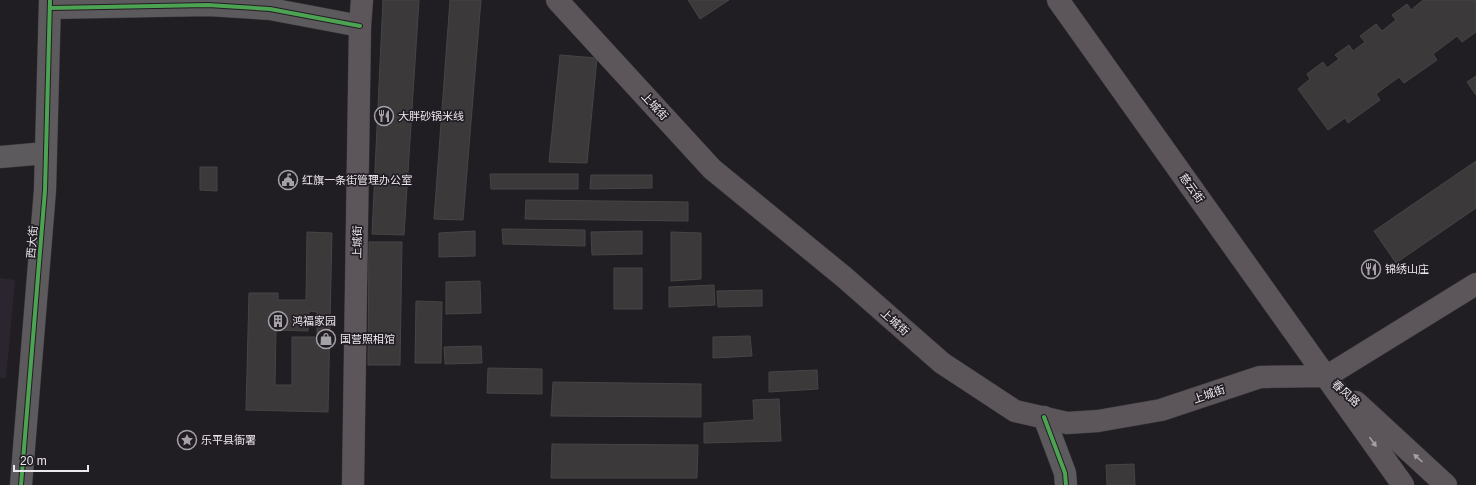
<svg xmlns="http://www.w3.org/2000/svg" width="1476" height="485" viewBox="0 0 1476 485" font-family="Helvetica,'Noto Sans SC',sans-serif">
	<style>
		.built { fill: #2b2530 }
		.building { fill: #3c393b; stroke: #474445; fill-rule: evenodd }
		.lines { fill: none; stroke-linecap: round; stroke-linejoin: round }
		.street-casing { stroke: #3b393d; stroke-width: 23 }
		.secondary-casing { stroke: #3b393d; stroke-width: 23 }
		.street { stroke: #5c5a5d; stroke-width: 22 }
		.secondary { stroke: #5c565a; stroke-width: 22 }
		.cycleway-casing { stroke: #221d24; stroke-width: 6 }
		.cycleway { stroke: #4ca352; stroke-width: 4 }
		.oneway { fill: #a4a0a4 }
		.labels { text-anchor: middle; dominant-baseline: central; stroke-width: 3.5; stroke-linejoin: round; paint-order: stroke }
		.street-label { font-size: 11px; fill: #ece9ee; stroke: #221d24 }
		.poi-label { font-size: 11px; fill: #ece9ee; stroke: #221d24; text-anchor: start }
	</style>
	<rect width="100%" height="100%" fill="#211e23"/>
	<path class="built" d="M0,278L15,280L6,378H0Z"/>
	<path class="building" d="M383,0H419L404,235L372,234Z
		M450,0H481L463,220L434,219Z
		M688,0H729L700,19Z
		M1423,0H1476V32L1462,42L1457,36L1433,54L1437,60L1404,83L1399,77L1376,94L1380,100L1348,123L1345,118L1328,130L1298,89L1310,79L1307,74L1323,62L1327,68L1339,59L1335,55L1349,45L1353,51L1365,42L1360,36L1376,24L1382,31L1396,20L1392,15L1407,4L1411,10Z
		M560,55L597,58L587,163L549,162Z
		M1476,76V95L1467,82Z
		M1476,161V208L1396,263L1374,231Z
		M200,167H217V191L200,190Z
		M490,174H578V189H491Z
		M591,175H652V188L590,189Z
		M526,200L688,202V221L525,219Z
		M502,229L585,230V246L503,244Z
		M475,231V256L439,257V233Z
		M642,231V254L592,255L591,232Z
		M307,232L332,233L328,412L246,410L249,293H278V300H306ZM309,311L317,312V337H292V385H275L276,330L308,331Z
		M671,232L701,233V279L671,281Z
		M369,242H402L400,365H368Z
		M614,268H642V309H614Z
		M480,281L481,313L446,314V282Z
		M714,285L715,305L669,307V287Z
		M762,290V306L718,307L717,291Z
		M416,301L442,302L441,363H415Z
		M750,336L752,356L713,358V337Z
		M481,346L482,363L445,364L444,347Z
		M488,368L542,369V394L487,393Z
		M817,370L818,389L769,392V372Z
		M553,382L701,384V417L551,416Z
		M779,399L781,441L704,443V423L754,420L753,400Z
		M552,444L698,445L697,478H551Z
		M1134,464L1135,485H1107L1106,465Z"/>
	<g class="lines">
		<g class="street-casing">
			<path id="street" d="M50,8L208,5L270,9L360,26
				M0,157L46,153
				M1044,417L1065,473L1066,485
				M21,485L45,190L50,0"/>
		</g>
		<g class="secondary-casing">
			<path id="secondary" d="M557,0L712,169L844,277L942,363L1015,411L1067,423L1098,421L1161,410L1260,377L1327,376
				M1058,0L1403,485
				M1327,376L1476,284
				M1356,402L1446,485
				M353,485L360,26L362,0"/>
		</g>
		<use href="#street" class="street"/>
		<use href="#secondary" class="secondary"/>
		<g class="cycleway-casing">
			<path id="cycleway" d="M50,8L208,5L270,9L360,26
				M1044,417L1065,473L1066,485
				M21,485L45,190L50,0"/>
		</g>
		<use href="#cycleway" class="cycleway"/>
	</g>
	<defs><path id="oneway-solid" d="M-6-.8H1V-3.2L6.5 0L1 3.2V.8H-6Z"/></defs>
	<g class="oneway">
		<use href="#oneway-solid" transform="translate(1373 442) rotate(55)"/>
		<use href="#oneway-solid" transform="translate(1418 458) rotate(-138)"/>
	</g>
	<defs>
		<g id="restaurant-ring" transform="scale(1)"><circle r="9.5" fill="#221d24" stroke="#a5a2a7" stroke-width="1.5"/><path d="M-5-6h1v4h1v-4h1v4h1v-4h1v5L-1.5 .5V6h-2V.5L-5-1ZM5-6V6H3V1.5H1.5Q1.5-4 5-6Z" fill="#a5a2a7"/></g>
		<g id="civic-ring" transform="scale(1)"><circle r="9.5" fill="#221d24" stroke="#a5a2a7" stroke-width="1.5"/><path d="M-.6-6.5H3V-4.5H.6V-3L4-1V1h2V6H-6V1h2V-1L-.6-3ZM-1.2 2.5V6h2.4V2.5Z" fill="#a5a2a7"/></g>
		<g id="building-ring" transform="scale(1)"><circle r="9.5" fill="#221d24" stroke="#a5a2a7" stroke-width="1.5"/><path d="M-4-6H4V6H1V3H-1V6H-4ZM-2.5-4.3h1.7v1.8h-1.7ZM.8-4.3h1.7v1.8H.8ZM-2.5-1h1.7V.8h-1.7ZM.8-1h1.7V.8H.8Z" fill="#a5a2a7"/></g>
		<g id="shop-ring" transform="scale(1)"><circle r="9.5" fill="#221d24" stroke="#a5a2a7" stroke-width="1.5"/><path d="M-5-2.5h2.3a2.7 3.5 0 0 1 5.4 0H5L5.5 6h-11ZM-1.5-2.5h3a1.5 2.3 0 0 0-3 0Z" fill="#a5a2a7"/></g>
		<g id="sight-ring" transform="scale(1)"><circle r="9.5" fill="#221d24" stroke="#a5a2a7" stroke-width="1.5"/><path d="M0-6L1.8-2.2L6-1.7L2.9 1.2L3.7 5.4L0 3.3L-3.7 5.4L-2.9 1.2L-6-1.7L-1.8-2.2Z" fill="#a5a2a7"/></g>
	</defs>
	<g fill-rule="evenodd">
		<use href="#restaurant-ring" x="384" y="116"/>
		<use href="#civic-ring" x="288" y="180"/>
		<use href="#restaurant-ring" x="1371" y="269"/>
		<use href="#building-ring" x="278" y="321"/>
		<use href="#shop-ring" x="326" y="339"/>
		<use href="#sight-ring" x="187" y="440"/>
	</g>
	<g class="labels">
		<g class="street-label">
			<text transform="translate(655 106) rotate(47)">上城街</text>
			<text transform="translate(1192 188) rotate(54)">慈云街</text>
			<text transform="translate(32 242) rotate(-85)">西大街</text>
			<text transform="translate(357 242) rotate(-89)">上城街</text>
			<text transform="translate(895 322) rotate(42)">上城街</text>
			<text transform="translate(1346 393) rotate(42)">春风路</text>
			<text transform="translate(1209 394) rotate(-19)">上城街</text>
		</g>
		<g class="poi-label">
			<text x="398" y="116">大胖砂锅米线</text>
			<text x="302" y="180">红旗一条街管理办公室</text>
			<text x="1385" y="269">锦绣山庄</text>
			<text x="292" y="321">鸿福家园</text>
			<text x="340" y="339">国营照相馆</text>
			<text x="201" y="440">乐平县衙署</text>
		</g>
	</g>
	<path d="M14 465v6h74v-6" fill="none" stroke="#ece9ee" stroke-width="2"/>
	<text x="20" y="465" font-size="12" fill="#ece9ee" stroke="#221d24" stroke-width="3" paint-order="stroke">20 m</text>
</svg>
